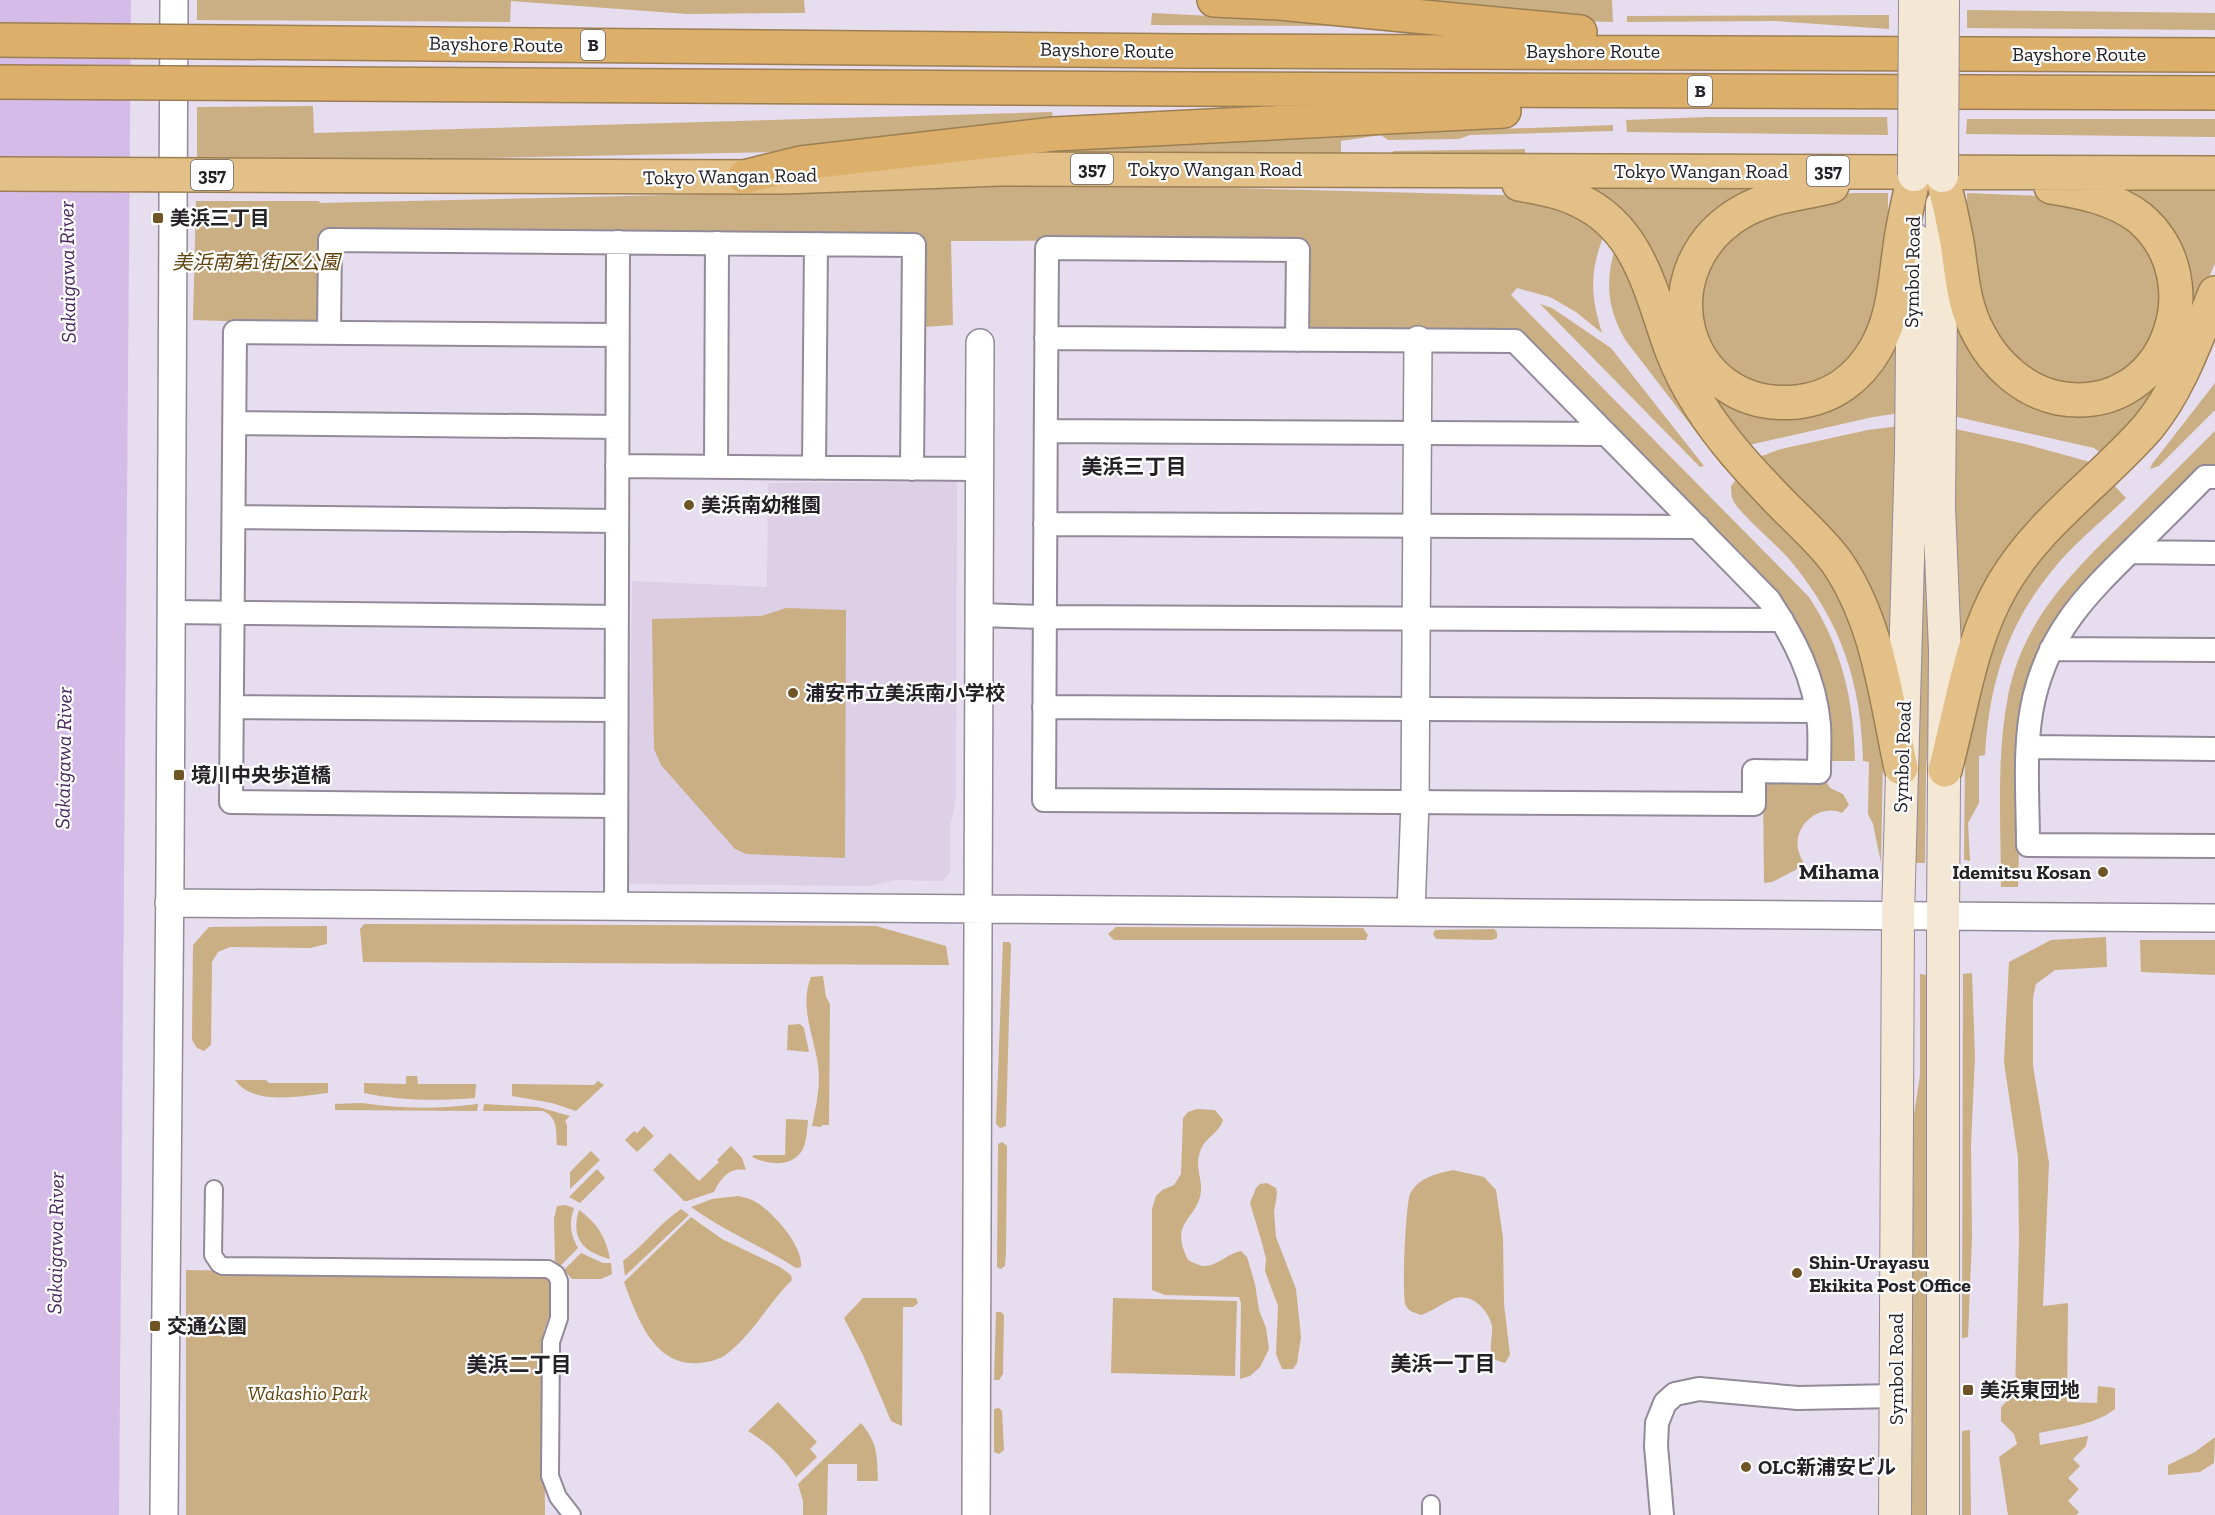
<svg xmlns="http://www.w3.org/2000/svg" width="2215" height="1515" viewBox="0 0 2215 1515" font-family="'Zilla Slab','Noto Sans JP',serif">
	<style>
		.built { fill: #dccfe6 }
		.green { fill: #caae84 }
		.water { fill: #d5bce8 }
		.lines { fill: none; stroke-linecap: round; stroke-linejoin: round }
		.pedestrian-casing { stroke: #928a99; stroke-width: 20 }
		.minor-casing { stroke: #928a99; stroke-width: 26 }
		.tertiary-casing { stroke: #928a99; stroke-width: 30 }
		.secondary-casing { stroke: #928a99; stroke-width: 34 }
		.trunk-casing { stroke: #9c7e53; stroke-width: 36 }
		.motorway-casing { stroke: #9c7e53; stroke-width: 36 }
		.pedestrian { stroke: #fff; stroke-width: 16 }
		.minor { stroke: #fff; stroke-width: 22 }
		.tertiary { stroke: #fff; stroke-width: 27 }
		.secondary { stroke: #f4e7d3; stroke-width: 32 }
		.trunk { stroke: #e3c088; stroke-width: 33 }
		.motorway { stroke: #dcb06b; stroke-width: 33 }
		.secondary-bridge-casing { stroke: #928a99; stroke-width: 34; stroke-linecap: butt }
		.trunk-bridge-casing { stroke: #9c7e53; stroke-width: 36; stroke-linecap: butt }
		.motorway-bridge-casing { stroke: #9c7e53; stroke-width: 36; stroke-linecap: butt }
		.secondary-bridge { stroke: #f4e7d3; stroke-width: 32 }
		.trunk-bridge { stroke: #e3c088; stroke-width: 33 }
		.motorway-bridge { stroke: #dcb06b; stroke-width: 33 }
		.poi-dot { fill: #6f5426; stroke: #fff; stroke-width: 2 }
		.labels { text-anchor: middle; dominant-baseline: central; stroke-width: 4.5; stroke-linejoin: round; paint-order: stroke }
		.shield { fill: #fff; stroke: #666468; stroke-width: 1.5 }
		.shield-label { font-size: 18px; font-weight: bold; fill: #242127 }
		.street-label { font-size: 20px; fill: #242127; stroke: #fff }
		.poi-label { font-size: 20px; font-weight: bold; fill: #242127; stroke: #fff; text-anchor: start }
		.park-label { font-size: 20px; font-style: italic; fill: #5f420c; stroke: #fff }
		.water-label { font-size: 21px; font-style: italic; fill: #49285e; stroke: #fff }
		.neighbourhood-label { font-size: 21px; font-weight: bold; fill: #242127; stroke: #fff }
		.quarter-label { font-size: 22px; font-weight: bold; fill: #242127; stroke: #fff }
	</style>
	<rect width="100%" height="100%" fill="#e6ddee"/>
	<path class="built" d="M957,482L956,798L950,828V872L942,881L896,880L869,886L628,884L632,581L767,587L768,483Z"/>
	<path class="green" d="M197,0H804L805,13L687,14L511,1L510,22L197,20Z
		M1329,0H1612L1613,22L1538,20Z
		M1967,10L2215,13V30L1967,28Z
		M1152,13L1230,17L1262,14L1334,24L1331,26L1151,25Z
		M1889,15V29L1774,21L1627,22V16Z
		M313,106L314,133L1052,112L1054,126L830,151L197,164V107Z
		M1708,117H1887L1888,135L1627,132L1626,120Z
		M1967,119H2215V137L1966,134Z
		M1613,125V131L1470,135L1459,139L1388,140L1381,135L1341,141V158L933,160L1054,145Z
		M1525,149V159H1393V151Z
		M1562,178L1724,182L1756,189L1740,199L1681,334L1791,411L1899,315L1900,413L1873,417L1749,445L1718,417L1668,314Z
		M1000,182L1536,196L1607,227C1590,269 1589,290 1602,333L1576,312L1550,297L1517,288L1511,295L1809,597C1842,647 1854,702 1855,761H1829L1814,664L1519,334L1312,332L1304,327L1306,240L951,241L953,325L924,327L925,245L320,244L321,316L312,324L193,320L196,201H319L320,203L713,194Z
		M2092,184H2215V263L2169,376L2106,457L2094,448L1953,416V357L1958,315L1983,356L2103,407L2189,284Z
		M1854,193H1888V264L1866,342L1822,384L1776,391L1722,366L1694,305L1720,236L1811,196Z
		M1967,193L2063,197L2133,224L2170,288L2140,367L2084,389L2031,375L1989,327L1968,236Z
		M1618,239L1726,465L1723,467L1626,341C1605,305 1605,277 1618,239Z
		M1540,304L1552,308L1611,348L1704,466L1700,467Z
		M2215,383V410L2159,466L2150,469L2152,464Z
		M1900,426L1891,664L1759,457L1781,449L1868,430Z
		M1951,428L2025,444L2090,462L1967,648L1955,612Z
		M2215,431V471L2082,588L2022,723L2018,887H2001C2001,824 1996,758 2008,696C2023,618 2076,568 2131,515C2159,487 2187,459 2215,431Z
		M1921,451L1935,649L1926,770L1925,863H1911Z
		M1739,476L1803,536L1855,617L1883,759L1881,863L1873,824L1868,814L1869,762L1863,761C1861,681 1841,621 1789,559C1779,547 1736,510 1733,500C1731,496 1731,490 1731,486Z
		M2108,479L2126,498C2101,522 2072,545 2051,572C2006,627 1989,686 1985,755L1979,756V803L1968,823L1970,861L1964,860L1965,763L1970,718L2002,601Z
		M786,608L846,610L845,858L746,854L735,849L661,765L654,749L652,619L761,616Z
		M1769,779L1826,781L1830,788L1843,794L1849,805L1842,813C1824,805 1802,818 1798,838C1796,847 1800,857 1805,865L1772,882L1764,883L1763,787Z
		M364,924L876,926L946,946L949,965L363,962L360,929Z
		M327,926V944L310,948L230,947L218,952L212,962L211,1045L204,1051L197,1048L192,1040L193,945L209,927Z
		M1116,927L1363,928L1368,935L1366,940H1114L1108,934Z
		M1494,929L1497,932V938L1492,940L1436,939L1433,934L1435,930Z
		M2106,937L2107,967L2055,970L2036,984L2033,997V1066L2049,1163L2043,1306L2068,1303L2067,1402L2097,1403L2098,1386L2115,1388V1409C2093,1426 2065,1427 2039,1433L2040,1445L2088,1436L2086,1446L2073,1459L2080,1466L2068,1478L2079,1489L2068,1501L2079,1512L2076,1515H2008L1999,1457L2017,1444L2014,1434L2001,1421V1407L2015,1393L2019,1241L2018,1157L2004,1062L2009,962L2051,940Z
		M2140,940H2215V975L2141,972Z
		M1003,942H1009L1011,945L1006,1126L1000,1128L996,1124Z
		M1972,973L1975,1056L1971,1145L1972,1237L1968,1337L1962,1338L1963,974Z
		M1920,974L1933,976L1929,1395L1926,1515H1909L1912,1128L1920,1075Z
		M823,976L826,997L830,1004L829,1125H822L821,1127L812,1126C816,1106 821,1086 818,1065C814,1036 799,1006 811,977Z
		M800,1024L804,1028L809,1052L787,1050L788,1025Z
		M406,1076H417L418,1084H476L475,1098C437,1101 402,1101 364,1093V1083L406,1084Z
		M235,1080H266L269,1083H328V1093C301,1096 253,1106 235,1080Z
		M598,1081L604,1085L576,1111L552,1103L512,1096V1084L594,1085Z
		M362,1103C401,1109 439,1109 478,1104L477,1111L335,1110V1104Z
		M484,1104L538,1107L570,1116L565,1121L567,1125V1146L557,1145C556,1131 558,1117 543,1111H483Z
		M1197,1109L1215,1110L1223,1120C1219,1133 1206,1137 1201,1149C1194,1166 1202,1176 1201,1191C1198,1220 1168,1221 1188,1260C1192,1262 1198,1265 1203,1266C1217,1267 1228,1253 1241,1251L1247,1257L1255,1284L1259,1310L1266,1328L1269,1349L1260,1367L1250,1376L1240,1379L1241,1303L1239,1297L1165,1295L1152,1290V1209L1156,1196L1162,1190L1174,1185L1181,1174L1183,1118L1188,1112Z
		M786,1119L808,1120C807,1129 807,1144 801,1152C790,1168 767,1164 752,1157L754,1155H785Z
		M644,1126L654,1136L637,1152L625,1140L634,1131L637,1133Z
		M1002,1142L1007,1146L1006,1252L1005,1266L1001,1269L997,1267L998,1144Z
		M731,1146L742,1158L746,1170C729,1167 721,1178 714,1192L687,1201H684L653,1170L670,1153L699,1181L719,1162L717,1160Z
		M591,1151L600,1160L570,1189V1172Z
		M597,1169L605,1178L580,1203L569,1197Z
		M1453,1170L1484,1177L1496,1190L1503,1238L1504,1304L1510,1355L1505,1363L1493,1359C1488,1348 1493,1337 1492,1326C1489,1311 1473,1293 1455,1298C1444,1302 1433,1311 1421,1315C1416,1313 1409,1312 1406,1306C1401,1297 1406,1203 1410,1194C1419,1177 1436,1174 1453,1170Z
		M1267,1183L1276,1188L1277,1194L1274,1212L1276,1237L1296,1289L1301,1337L1297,1363L1293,1369H1282L1276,1354L1278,1306L1265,1271L1266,1259L1262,1243L1250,1203L1256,1188L1260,1184Z
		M738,1196C742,1197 748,1198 752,1200C770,1208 804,1246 801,1267L796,1268C762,1246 724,1231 691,1207L712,1199Z
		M565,1205L574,1208C569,1224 570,1233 578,1248L560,1266L555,1261L554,1219L557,1206Z
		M681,1209L689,1215L625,1276L623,1261C644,1245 659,1224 681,1209Z
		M579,1210C597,1223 606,1237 610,1259C584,1252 570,1239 579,1210Z
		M691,1217L722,1239L780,1267L791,1275L792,1280C769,1302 753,1334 728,1353C719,1360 710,1362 699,1363C654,1367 637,1317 624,1282Z
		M581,1253L603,1263H611L612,1274L601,1279H572L564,1270Z
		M186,1270L544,1276C560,1285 550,1316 544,1330L545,1515H186Z
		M863,1298H916L918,1303L913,1307H903L902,1426L891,1421L863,1355L844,1318Z
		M1113,1298L1237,1301L1235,1376L1111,1373Z
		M996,1312H1001L1004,1315L1003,1374L999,1380H994Z
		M778,1402L817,1442L810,1449L817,1457L796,1477C783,1457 769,1444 748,1431Z
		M999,1408L1002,1411L1004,1450L999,1454L994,1452V1409Z
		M861,1423C878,1443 877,1456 878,1481H857V1464H828L827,1515H803V1501L798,1484Z
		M1970,1430L1971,1515H1962V1431Z
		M2215,1437L2214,1463L2200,1472L2168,1475V1465L2195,1452Z"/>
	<path class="water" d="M0,0H131L119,1515H0Z"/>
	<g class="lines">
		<g class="pedestrian-casing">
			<path id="pedestrian" d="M214,1189L213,1255L219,1264L223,1266L548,1269L556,1274L559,1281V1318L551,1342L550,1476L558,1497L572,1515
				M1431,1504V1515"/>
		</g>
		<g class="minor-casing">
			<path id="minor" d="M329,332L330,240L914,245L912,469
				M1046,338C1203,339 1359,340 1515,341L1769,600C1794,638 1815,678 1819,725C1820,740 1819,756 1819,772L1754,771V804L1044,800C1044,616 1046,432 1047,248L1298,250L1297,340
				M235,423L617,427
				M1046,431L1606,434
				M617,466L980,469
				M716,467L717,243
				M814,468L816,244
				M2215,477H2205C2182,501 2158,524 2134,548C2086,595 2050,631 2034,698C2023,745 2028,797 2028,845L2215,846
				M234,517L616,521
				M1045,524L1698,527
				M2130,552L2215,553
				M172,612L616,617
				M978,615L1045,617L1782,620
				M2051,649L2215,650
				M232,707L616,710
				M1044,707L1817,711
				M2028,747L2215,749
				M615,806L231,802L235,332L617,335
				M616,908L618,242
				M1662,1515L1656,1446L1657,1423L1665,1403L1675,1394L1699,1389L1798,1398L1896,1396"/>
		</g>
		<g class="tertiary-casing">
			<path id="tertiary" d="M169,903L2215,918
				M1411,912L1415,802L1418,340
				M164,1515L170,872L174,0
				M976,1515L980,343"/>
		</g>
		<g class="secondary-casing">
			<path id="secondary" d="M1942,205L1939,507L1945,650L1943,916V1515
				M1895,1515L1898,916L1911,451L1913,238"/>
		</g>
		<g class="trunk-casing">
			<path id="trunk" d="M423,176L785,177L1000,169L2215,173
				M1942,176C1948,198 1953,220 1957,242C1962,275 1963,305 1979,334C1995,365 2024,391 2058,398C2165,418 2215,282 2140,218C2114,198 2082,192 2051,187
				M1519,184C1540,188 1561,191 1580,201C1640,229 1651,294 1672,351C1679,369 1688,387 1699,404C1722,441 1752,473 1783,505C1801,523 1821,541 1836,561C1878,621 1886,698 1901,768
				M1832,186C1802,194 1773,195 1745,210C1643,265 1680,413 1797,402C1832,398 1859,378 1876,348C1894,316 1895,281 1900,247C1903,223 1909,199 1914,175
				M1945,770C1962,707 1970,640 2003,584C2039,522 2102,480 2148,427C2180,388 2196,339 2215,293"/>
		</g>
		<g class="motorway-casing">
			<path id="motorway" d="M1214,0L1279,3L1580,32
				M1186,51L2215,55
				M1185,89L2215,93
				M744,177L801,163L1054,134L1504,111"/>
		</g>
		<use href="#pedestrian" class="pedestrian"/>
		<use href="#minor" class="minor"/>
		<use href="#tertiary" class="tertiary"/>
		<use href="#secondary" class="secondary"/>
		<use href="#trunk" class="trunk"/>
		<use href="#motorway" class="motorway"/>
		<g class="secondary-bridge-casing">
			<path id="secondary-bridge" d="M1914,175L1915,0
				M1942,176L1943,0"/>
		</g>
		<g class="trunk-bridge-casing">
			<path id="trunk-bridge" d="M0,174L423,176"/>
		</g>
		<g class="motorway-bridge-casing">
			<path id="motorway-bridge" d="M0,40L1186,51
				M0,82L1185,89"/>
		</g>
		<use href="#secondary-bridge" class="secondary-bridge"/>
		<use href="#trunk-bridge" class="trunk-bridge"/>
		<use href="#motorway-bridge" class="motorway-bridge"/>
	</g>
	<g class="poi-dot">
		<rect x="152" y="212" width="12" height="12" rx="3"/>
		<circle cx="689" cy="505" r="6"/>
		<circle cx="793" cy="693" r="6"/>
		<rect x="173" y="769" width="12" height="12" rx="3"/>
		<circle cx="2103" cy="872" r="6"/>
		<circle cx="1797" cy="1273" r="6"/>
		<rect x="149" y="1320" width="12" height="12" rx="3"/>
		<rect x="1962" y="1384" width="12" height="12" rx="3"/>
		<circle cx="1746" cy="1467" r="6"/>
	</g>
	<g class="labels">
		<g class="shield">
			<rect x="581" y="30" width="24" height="30" rx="4.5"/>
			<rect x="1688" y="76" width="24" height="30" rx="4.5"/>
			<rect x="1071" y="154" width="42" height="30" rx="4.5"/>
			<rect x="1807" y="156" width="42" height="30" rx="4.5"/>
			<rect x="191" y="160" width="42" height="30" rx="4.5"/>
		</g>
		<g class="shield-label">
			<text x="593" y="45">B</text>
			<text x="1700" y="91">B</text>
			<text x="1092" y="169">357</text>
			<text x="1828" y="171">357</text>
			<text x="212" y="175">357</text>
		</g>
		<g class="street-label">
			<text transform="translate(496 44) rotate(1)">Bayshore Route</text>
			<text transform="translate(1107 50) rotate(1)">Bayshore Route</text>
			<text x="1593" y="51">Bayshore Route</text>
			<text x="2079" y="54">Bayshore Route</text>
			<text x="1215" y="169">Tokyo Wangan Road</text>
			<text x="1701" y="171">Tokyo Wangan Road</text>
			<text transform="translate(730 176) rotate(-1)">Tokyo Wangan Road</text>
			<text transform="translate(1912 272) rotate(-89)">Symbol Road</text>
			<text transform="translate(1902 757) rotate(-88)">Symbol Road</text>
			<text transform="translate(1896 1369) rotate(-90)">Symbol Road</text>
		</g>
		<g class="poi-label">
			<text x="170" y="218">美浜三丁目</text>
			<text x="701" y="505">美浜南幼稚園</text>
			<text x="805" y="693">浦安市立美浜南小学校</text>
			<text x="191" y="775">境川中央歩道橋</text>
			<text x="2091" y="872" text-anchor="end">Idemitsu Kosan</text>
			<text x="1809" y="1262">Shin-Urayasu<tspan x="1809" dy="23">Ekikita Post Office</tspan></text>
			<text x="167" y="1326">交通公園</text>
			<text x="1980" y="1390">美浜東団地</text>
			<text x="1758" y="1467">OLC新浦安ビル</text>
		</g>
		<g class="park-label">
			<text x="256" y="262">美浜南第1街区公園</text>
			<text x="308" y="1393">Wakashio Park</text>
		</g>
		<g class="water-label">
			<text transform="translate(67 272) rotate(-91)">Sakaigawa River</text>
			<text transform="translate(63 758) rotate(-89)">Sakaigawa River</text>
			<text transform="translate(55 1243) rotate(-89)">Sakaigawa River</text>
		</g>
		<g class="neighbourhood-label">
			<text x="1134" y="466">美浜三丁目</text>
			<text x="1443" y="1363">美浜一丁目</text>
			<text x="519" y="1364">美浜二丁目</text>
		</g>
		<g class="quarter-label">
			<text x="1839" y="871">Mihama</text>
		</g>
	</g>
</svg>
